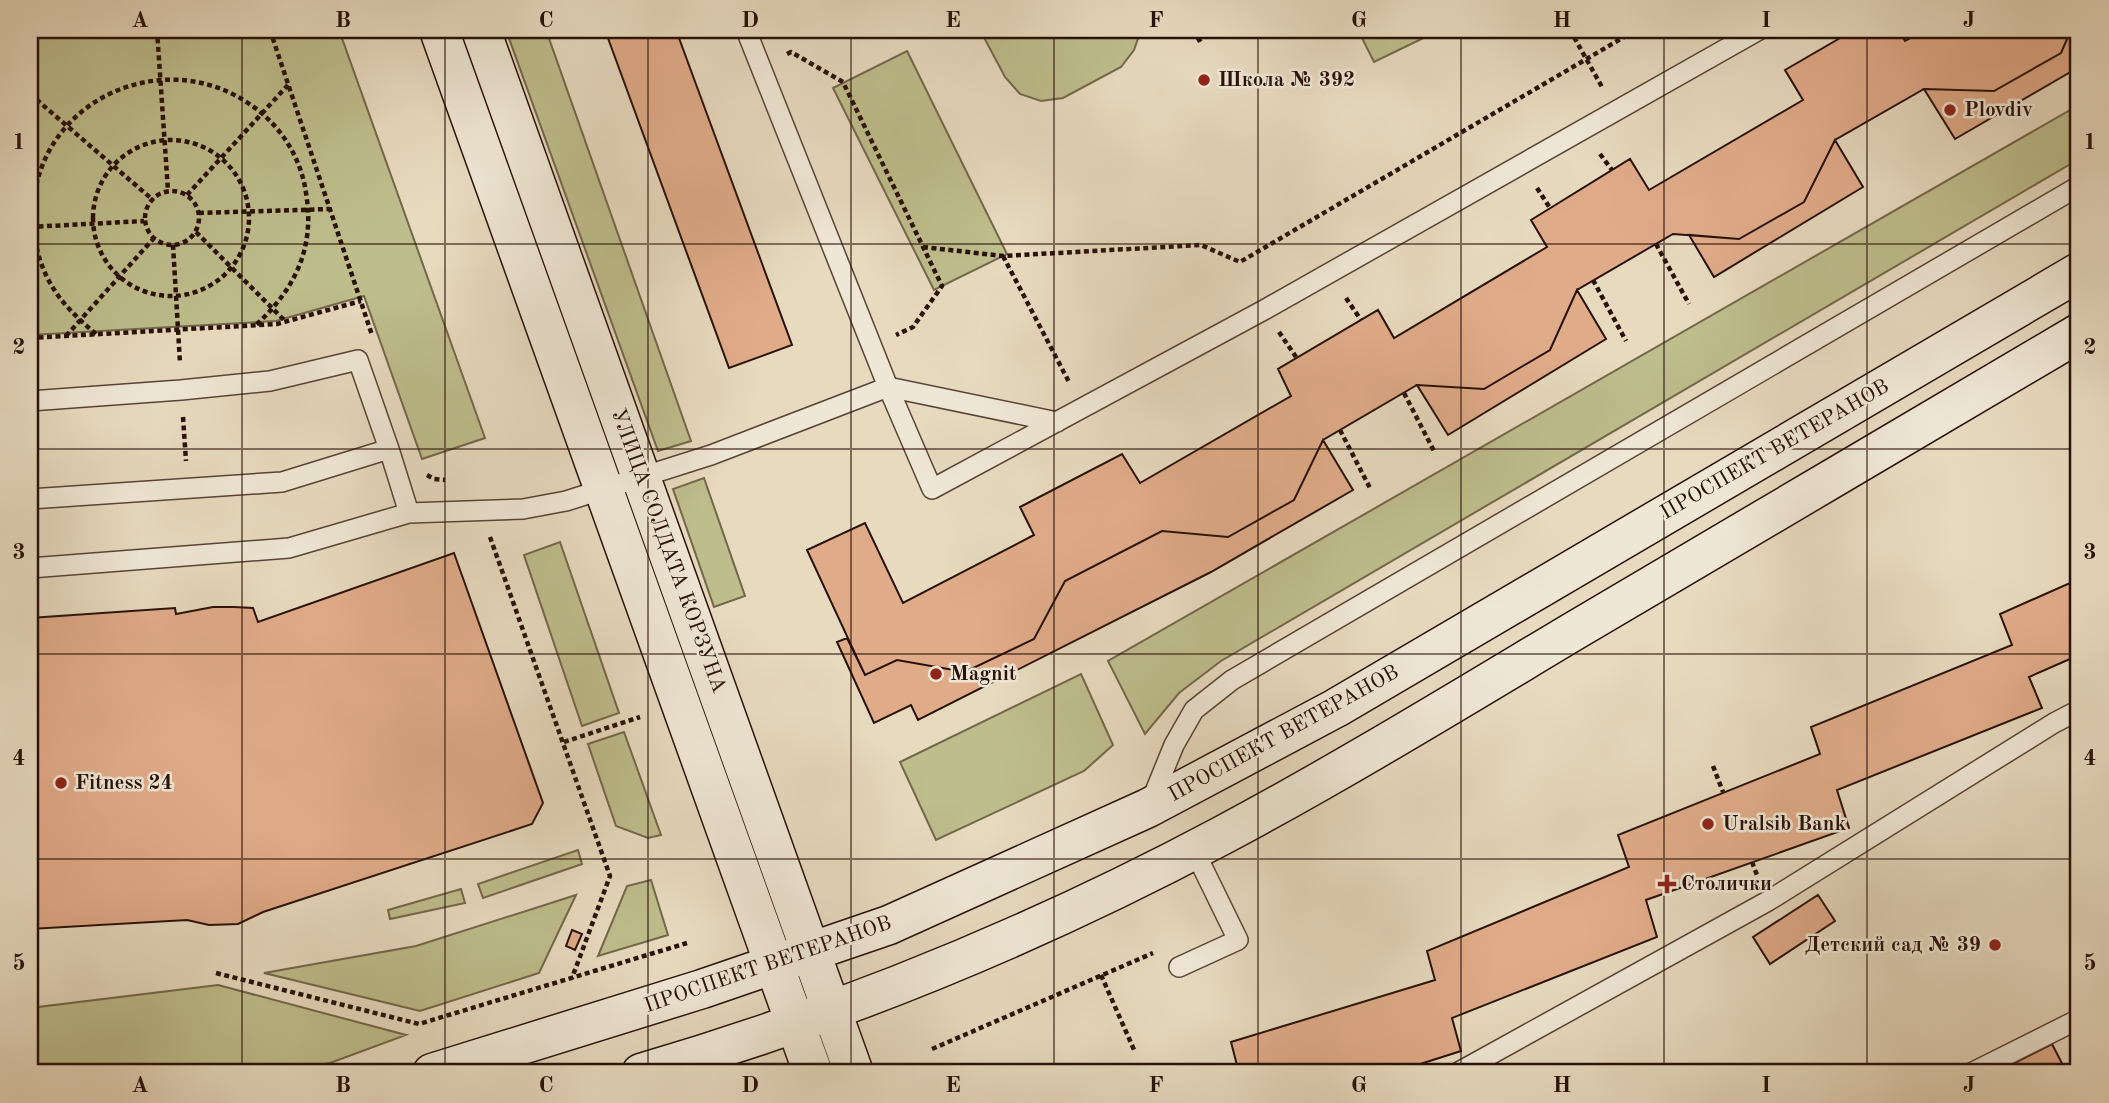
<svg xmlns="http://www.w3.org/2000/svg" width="2109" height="1103" viewBox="0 0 2109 1103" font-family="'Old Standard TT',serif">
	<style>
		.green { fill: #bebd8c; stroke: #73674a; stroke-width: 2 }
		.building { fill: #e0ab89; stroke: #281108; stroke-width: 2 }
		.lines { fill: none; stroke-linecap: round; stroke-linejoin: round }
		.lane-casing { stroke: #584336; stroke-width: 22 }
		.secondary-casing { stroke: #281108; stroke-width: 41 }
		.path { stroke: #281108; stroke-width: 4.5; stroke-dasharray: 5 3.5; stroke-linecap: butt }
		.lane { stroke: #efe7d5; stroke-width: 19 }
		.secondary { stroke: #efe7d5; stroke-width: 38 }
		.grid { fill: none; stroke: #281108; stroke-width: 2; stroke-opacity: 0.55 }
		.poi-dot { fill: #8f2418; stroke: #efe7d5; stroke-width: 2.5 }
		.labels { text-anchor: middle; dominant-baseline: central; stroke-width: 5; stroke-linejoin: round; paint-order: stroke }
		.poi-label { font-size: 21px; font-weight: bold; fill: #281108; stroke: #efe7d5; text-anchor: start }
		.street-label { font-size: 21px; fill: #281108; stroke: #efe7d5 }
		.neatline { fill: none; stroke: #281108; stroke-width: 2.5 }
		.grid-label { font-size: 23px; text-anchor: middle; font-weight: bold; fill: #281108 }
	</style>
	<rect width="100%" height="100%" fill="#e7dabf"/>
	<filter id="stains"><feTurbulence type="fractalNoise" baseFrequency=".00286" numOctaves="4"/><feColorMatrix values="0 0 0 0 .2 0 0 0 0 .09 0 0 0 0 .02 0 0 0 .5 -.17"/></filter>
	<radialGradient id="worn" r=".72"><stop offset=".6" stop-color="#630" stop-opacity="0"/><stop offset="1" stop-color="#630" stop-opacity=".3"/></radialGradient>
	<path class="green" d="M30,30H339L485,438L422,459L364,296L276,321L30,335Z
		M506,30H546L691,441L658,451Z
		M980,30H1139L1140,33L1134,50L1121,67L1063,98L1041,101L1020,94L1005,77Z
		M1358,30H1440L1374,62Z
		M907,51L1007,254L934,290L833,88Z
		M2079,105V159L1221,661L1179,693L1145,734L1108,661Z
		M704,478L745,596L714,607L673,489Z
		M560,542L619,713L582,726L524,555Z
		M1081,674L1113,745L1084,771L936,840L900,762Z
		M624,732L661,835L648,838L616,826L588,744Z
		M578,850L582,864L483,898L478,884Z
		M651,880L668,935L598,956L627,886Z
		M461,889L465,903L390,919L388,910Z
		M576,895L539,973L420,1011L264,973L416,946Z
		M218,985L406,1035L330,1063L270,1073H30V1008Z"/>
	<path class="building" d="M605,30H676L792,345L729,368Z
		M1854,30H1898L1905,41L1925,30H2071L2061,53L1994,91L1924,89L1835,140L1804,202L1739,239L1673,234L1577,290L1550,350L1484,389L1417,385L1323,440L1294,500L1228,537L1162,531L1065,581L1034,639L965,672L897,660L865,675L807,550L865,523L903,603L1034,535L1020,507L1122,454L1140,483L1291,396L1278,369L1378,310L1394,338L1547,247L1531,220L1630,159L1649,190L1803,100L1785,70Z
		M2071,30H2079V67L1955,139L1924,89L1994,91L2061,53Z
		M1835,140L1863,187L1714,277L1689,235L1739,239L1804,202Z
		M1577,290L1606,339L1448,435L1417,385L1484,389L1550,350Z
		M1323,440L1353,490L1211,572L918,720L911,705L874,723L837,642L847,638L865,675L897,660L965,672L1034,639L1065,581L1162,531L1228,537L1294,500Z
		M454,553L543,803L532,824L263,912L238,924L209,925L187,920L30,929V618L175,608L176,614L213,607H234L253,608L258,622Z
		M2079,579V655L2029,677L2042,708L1837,790L1849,828L1646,900L1657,937L1452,1018L1461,1051L1392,1073H1239L1231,1042L1435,980L1427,951L1629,867L1618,835L1820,754L1811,727L2012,645L2000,614Z
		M1818,895L1835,921L1770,964L1753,937Z
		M572,930L582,934L575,950L566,946Z
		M2052,1044L2067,1073H1995Z"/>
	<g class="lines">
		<g class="lane-casing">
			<path id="lane" d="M746,30L888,387L1057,422
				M30,401L181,390L270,381L358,360L389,449L409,513
				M30,499L282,482L389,449
				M30,568L289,548L409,513L523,509L566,501L711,455L888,387L932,489L1264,310L1759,30
				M1150,804L1174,745L1194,710L1232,680L2079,186
				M1179,967L1238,940L1194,850
				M1457,1073L1768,901L2054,723L2079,710
				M1971,1073L2079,1019"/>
		</g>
		<g class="secondary-casing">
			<path id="secondary" d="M439,30L813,1073
				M481,30L854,1073
				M432,1073L702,989L889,925L1148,808L1336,708L2079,272
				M641,1073C842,1014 1037,934 1221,836C1341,772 1457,701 1574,631C1742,532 1911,432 2079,333"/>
		</g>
		<path class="path" d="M157,30L168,191
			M270,30L372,335
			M1570,30L1602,87
			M1197,41L1218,30
			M787,54L791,52L843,82L942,286L913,327L896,335
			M30,94L153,200
			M93 218a78 78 0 1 1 156 0a78 78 0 1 1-156 0Z
			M1600,154L1612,170
			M1537,188L1550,208
			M145 218a27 27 0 1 1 54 0a27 27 0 1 1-54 0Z
			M187,195L288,85
			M199,213L330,209
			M30,227L144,221
			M196,232L285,321
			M1656,244L1689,304
			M173,245L180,363
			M923,247L1003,256L1201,245L1240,262L1636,30
			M1003,256L1069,382
			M1593,280L1626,341
			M1346,298L1361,320
			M1279,332L1296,357
			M96,334C77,318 59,301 48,279C37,258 33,235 33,212C36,101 163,43 251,105C280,125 301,157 306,193C315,247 296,288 256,325
			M66,336L154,238
			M30,338L277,324L361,301
			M1404,393L1435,453
			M183,417L186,461
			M1340,430L1371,490
			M427,475L434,479L445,480
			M490,537L610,876L572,978
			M564,742L640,717
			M1713,766L1723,792
			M1752,862L1757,875
			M216,973L419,1024L687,943
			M1101,975L1135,1052
			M932,1049L1153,953"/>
		<use href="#lane" class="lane"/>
		<use href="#secondary" class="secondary"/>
	</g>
	<path class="grid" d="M242,30V1073M445,30V1073M648,30V1073M851,30V1073M1054,30V1073M1258,30V1073M1461,30V1073M1664,30V1073M1867,30V1073M30,244H2079M30,449H2079M30,654H2079M30,859H2079"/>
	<g class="poi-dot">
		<circle cx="1204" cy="80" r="7"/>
		<circle cx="1950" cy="110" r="7"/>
		<circle cx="936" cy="674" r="7"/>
		<circle cx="61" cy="783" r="7"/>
		<circle cx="1708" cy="824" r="7"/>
		<path d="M1663.5 873.5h7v7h7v7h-7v7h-7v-7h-7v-7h7z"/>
		<circle cx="1995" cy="945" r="7"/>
	</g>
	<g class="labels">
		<g class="poi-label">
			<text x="1218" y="80">Школа № 392</text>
			<text x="1964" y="110">Plovdiv</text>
			<text x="950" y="674">Magnit</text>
			<text x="75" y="783">Fitness 24</text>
			<text x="1722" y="824">Uralsib Bank</text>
			<text x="1681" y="884">Столички</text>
			<text x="1981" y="945" text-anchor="end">Детский сад № 39</text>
		</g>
		<g class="street-label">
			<text transform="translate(1775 450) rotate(-30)">ПРОСПЕКТ ВЕТЕРАНОВ</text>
			<text transform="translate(668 551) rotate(70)">УЛИЦА СОЛДАТА КОРЗУНА</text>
			<text transform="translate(1284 734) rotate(-29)">ПРОСПЕКТ ВЕТЕРАНОВ</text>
			<text transform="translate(768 965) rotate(-19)">ПРОСПЕКТ ВЕТЕРАНОВ</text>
		</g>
	</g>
	<rect width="2109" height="1103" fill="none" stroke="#e7dabf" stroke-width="77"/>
	<rect x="38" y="38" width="2032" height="1026" class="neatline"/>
	<g class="grid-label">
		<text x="140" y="27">A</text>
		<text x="343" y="27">B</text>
		<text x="546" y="27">C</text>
		<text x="750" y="27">D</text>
		<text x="953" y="27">E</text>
		<text x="1156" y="27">F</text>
		<text x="1359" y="27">G</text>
		<text x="1562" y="27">H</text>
		<text x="1766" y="27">I</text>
		<text x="1969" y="27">J</text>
		<text x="19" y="149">1</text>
		<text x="2090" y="149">1</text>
		<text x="19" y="354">2</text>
		<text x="2090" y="354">2</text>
		<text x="19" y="559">3</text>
		<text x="2090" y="559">3</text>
		<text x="19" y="765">4</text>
		<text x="2090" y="765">4</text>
		<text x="19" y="970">5</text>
		<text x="2090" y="970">5</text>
		<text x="140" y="1092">A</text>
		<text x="343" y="1092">B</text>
		<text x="546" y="1092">C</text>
		<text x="750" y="1092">D</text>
		<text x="953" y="1092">E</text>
		<text x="1156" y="1092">F</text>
		<text x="1359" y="1092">G</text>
		<text x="1562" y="1092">H</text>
		<text x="1766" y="1092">I</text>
		<text x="1969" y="1092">J</text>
	</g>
	<rect width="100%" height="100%" filter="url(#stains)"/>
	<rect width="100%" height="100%" fill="url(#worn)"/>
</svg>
